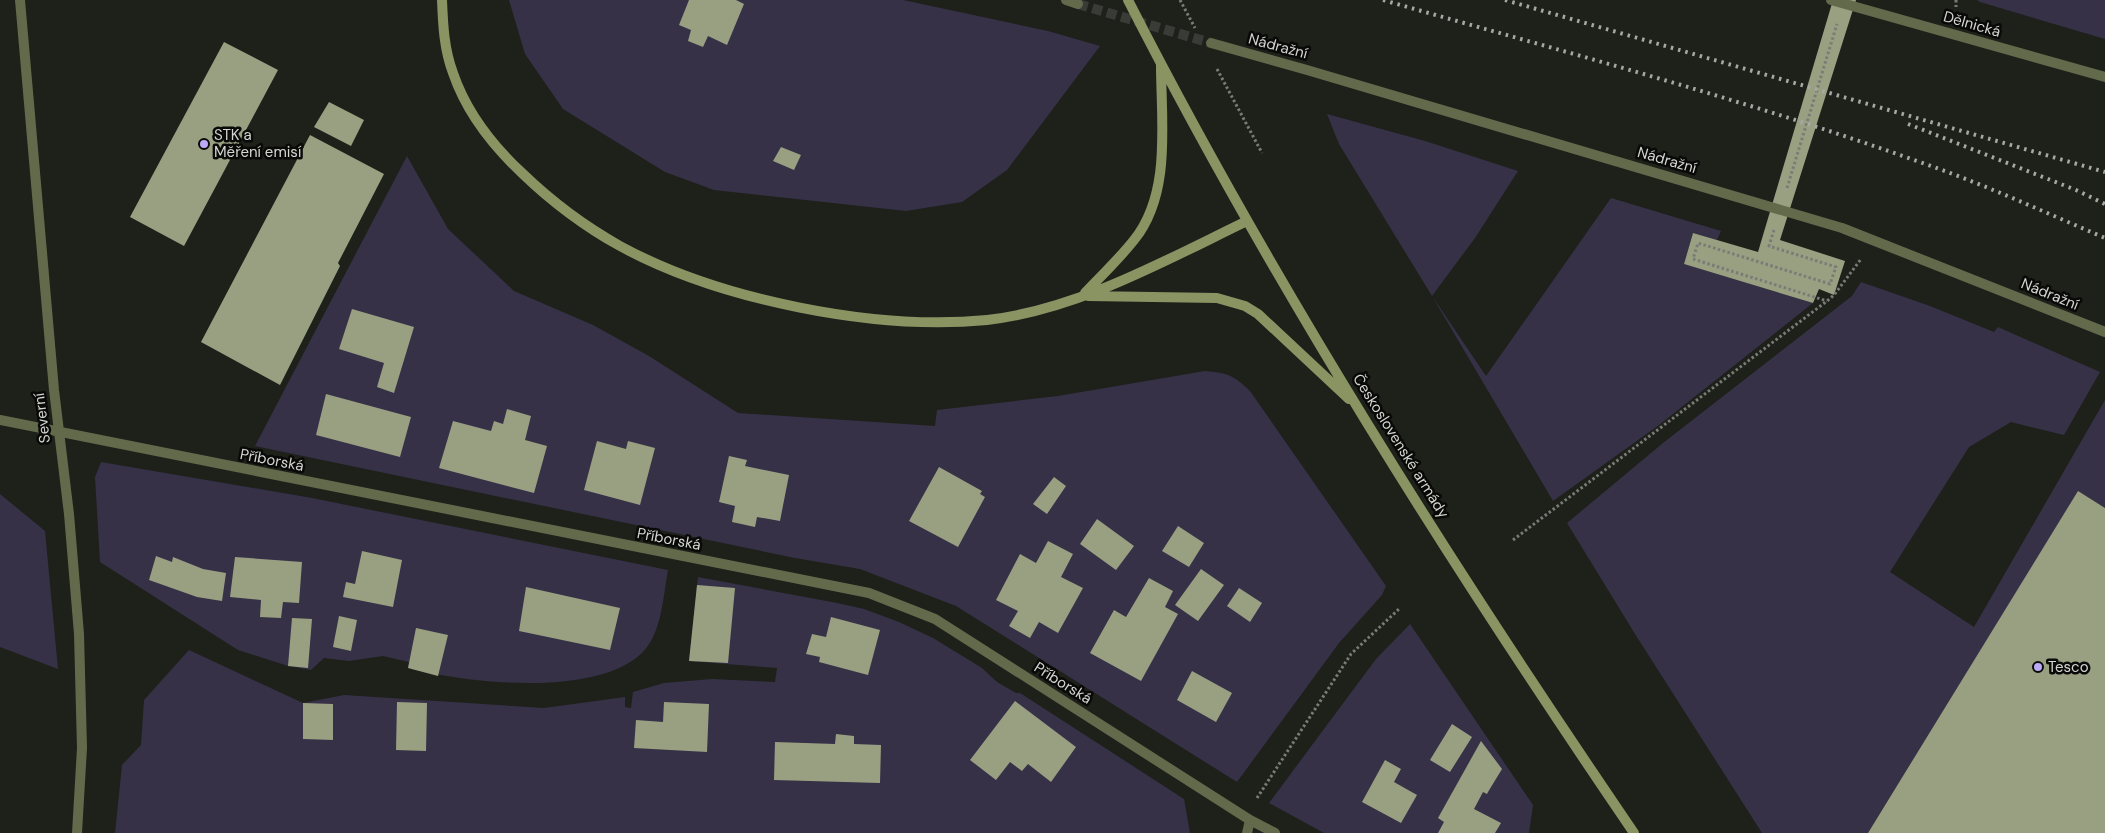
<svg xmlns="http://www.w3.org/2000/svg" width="2105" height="833" viewBox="0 0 2105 833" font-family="'DM Sans',sans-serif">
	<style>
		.green { fill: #363147 }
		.building { fill: #99a082 }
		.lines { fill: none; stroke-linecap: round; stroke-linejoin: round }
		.street-tunnel { stroke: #393b36; stroke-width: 10; stroke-dasharray: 10 5; stroke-linecap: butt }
		.path { stroke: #797b76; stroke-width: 3; stroke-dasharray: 2.5 2.5; stroke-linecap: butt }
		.street { stroke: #63694b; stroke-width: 10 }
		.secondary { stroke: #8a9362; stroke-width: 10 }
		.rail { stroke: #a7a8a3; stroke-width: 4; stroke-dasharray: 2.5 5; stroke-linecap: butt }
		.poi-dot { fill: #bcaaf6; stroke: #090907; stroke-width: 2 }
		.labels { text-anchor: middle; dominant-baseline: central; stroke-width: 5; stroke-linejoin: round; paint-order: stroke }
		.street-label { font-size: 15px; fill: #d5d6d2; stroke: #090907 }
		.poi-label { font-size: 15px; fill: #d5d6d2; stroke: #090907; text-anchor: start }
	</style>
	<rect width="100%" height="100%" fill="#1e201a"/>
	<path class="green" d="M509,0H903L1048,31L1100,46L1007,170L962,202L906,211L714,190L665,172L563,109L525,54Z
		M1977,0H2105V39L1980,2Z
		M1327,114L1425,141L1518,171L1475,238L1432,296L1486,376L1611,198L1721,231L1717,240L1693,233L1684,264L1813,303L1659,425L1553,501L1432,296L1339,144Z
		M407,156L448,229L514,291L593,325L649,356L738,413L935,426L937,410L1058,396L1205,371C1227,373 1234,375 1250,391L1386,586L1382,595L1339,643L1237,782L956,606L860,569L795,558L255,446Z
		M1861,282L1930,306L1994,332L1998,327L2100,372L2064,435L2011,422L1969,447L1890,572L1974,627L2105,400V508L2078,492L1868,833H1762L1635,634L1567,523L1663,443L1852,296Z
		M101,462L312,498L668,570C663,597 662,633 642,653C595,698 465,683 408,668L409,662L383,656L349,661L324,658L311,670L288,666L238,650L100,562L95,477Z
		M0,494L45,531L58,669L0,647Z
		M698,577L837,603L864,609L899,622L933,638L982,668L997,682L1016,693H1020L1184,799L1190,833H115L122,765L141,745L144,700L189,650L303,703L344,695L544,708L625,697V707L631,708L633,692L664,683L712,679L775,682L777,668L689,661Z
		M1410,624L1533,805L1529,833H1324L1269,803L1376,659Z"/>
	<path class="building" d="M689,0H736L744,4L727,45L708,36L703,47L688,41L691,30L679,25Z
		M1833,0H1856L1780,240L1845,261L1834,295L1819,289L1813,303L1684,264L1693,233L1758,252Z
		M224,42L278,70L184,246L130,217Z
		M329,102L364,120L351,146L314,127Z
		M310,135L384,174L338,263L340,266L280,385L201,342Z
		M781,147L801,155L794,170L773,161Z
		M352,309L414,327L394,393L377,387L384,363L339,349Z
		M326,394L411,417L400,457L316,435Z
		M507,409L531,416L525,440L547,446L534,493L439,468L453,421L491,431L494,421L503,424Z
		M597,441L626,449L628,441L655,448L640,505L584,490Z
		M729,456L747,460L745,466L789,475L780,521L757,517L755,527L732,522L735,506L719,502Z
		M939,467L982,491L980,494L985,497L958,547L909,521Z
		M1054,477L1066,486L1047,514L1033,504Z
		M2078,491L2105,508V833H1868Z
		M1097,519L1134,546L1116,570L1080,544Z
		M1178,526L1204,543L1189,567L1162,551Z
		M1048,541L1073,554L1061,577L1083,588L1058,633L1039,622L1030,638L1009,626L1018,611L996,600L1020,554L1036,563Z
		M362,551L402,560L393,607L343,597L346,582L355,584Z
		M156,556L172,562L173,557L203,569L226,573L222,601L197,597L149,580Z
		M235,557L302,562L299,603L283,602L281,618L260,617L261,600L230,597Z
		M1201,569L1224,585L1198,621L1175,605Z
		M1149,578L1173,591L1165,607L1178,614L1141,681L1090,653L1114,610L1126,617Z
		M697,585L735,588L728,663L689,661Z
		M526,587L620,608L610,650L519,631Z
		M1239,588L1262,603L1250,622L1227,606Z
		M339,616L357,620L351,651L333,647Z
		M831,617L880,630L868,675L819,662L820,657L806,654L812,634L826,637Z
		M292,618L312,619L308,668L288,666Z
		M416,628L448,635L438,676L408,668Z
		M1192,671L1232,693L1216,722L1177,700Z
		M1015,701L1076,747L1051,782L1028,764L1022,771L1010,762L996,780L970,760Z
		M397,702L427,703L426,751L396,750Z
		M664,702L709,704L707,752L634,748L636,720L663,722Z
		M303,703L333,704V740L303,739Z
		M1452,724L1472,737L1450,772L1430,760Z
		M836,734L854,736V744L881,745L880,783L774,780L775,742L835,744Z
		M1481,741L1502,769L1488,792L1487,794L1483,792L1474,809L1501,823L1495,833H1438L1444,822L1438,818Z
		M1385,760L1401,769L1394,782L1417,795L1401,823L1362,802Z"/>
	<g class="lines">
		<path class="street-tunnel" d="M1078,4L1211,43"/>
		<path class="path" d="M1180,0L1195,28
			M1956,0V7
			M1217,69L1262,153
			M1787,188L1837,24
			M1774,230L1769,246L1836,267L1830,284L1698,243L1693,259L1827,301
			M1513,540L1827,301L1834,295L1861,259
			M1257,798L1351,654L1399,609"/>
		<path class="street" d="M20,0L54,390L69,514L79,634L82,748L77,833
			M1066,0L1078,4
			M1831,0L2105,77
			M1211,43L1307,70L1842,228L2105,332
			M0,420L869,593L935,619L1250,820L1275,833
			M1247,833L1250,820"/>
		<path class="secondary" d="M442,0C443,25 444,49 453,73C466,111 492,145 522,173C551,201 584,226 620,246C719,300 875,331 987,320C1077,310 1166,260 1247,221
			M1128,0C1275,288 1452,566 1634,833
			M1085,293C1101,276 1119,259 1134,240C1172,193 1161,121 1161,65
			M1088,296L1217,298L1245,306L1258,314L1349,399"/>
		<path class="rail" d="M1383,0C1561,51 1740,98 1914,160C1979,182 2042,211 2105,238
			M1505,0L2105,172
			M1908,124L2076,190L2105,204"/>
	</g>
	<g class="poi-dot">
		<circle cx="204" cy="144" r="5"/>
		<circle cx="2038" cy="667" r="5"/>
	</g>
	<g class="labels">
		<g class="street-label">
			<text transform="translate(1972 24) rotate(16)">Dělnická</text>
			<text transform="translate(1278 46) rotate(15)">Nádražní</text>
			<text transform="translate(1667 160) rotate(16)">Nádražní</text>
			<text transform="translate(2050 294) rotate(22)">Nádražní</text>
			<text transform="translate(42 418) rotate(-97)">Severní</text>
			<text transform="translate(1401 446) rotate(58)">Československé armády</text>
			<text transform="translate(272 460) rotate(11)">Příborská</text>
			<text transform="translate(669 539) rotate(11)">Příborská</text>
			<text transform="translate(1063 683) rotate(32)">Příborská</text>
		</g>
		<g class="poi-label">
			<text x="214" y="135">STK a<tspan x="214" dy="17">Měření emisí</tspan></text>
			<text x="2048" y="667">Tesco</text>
		</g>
	</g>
</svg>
